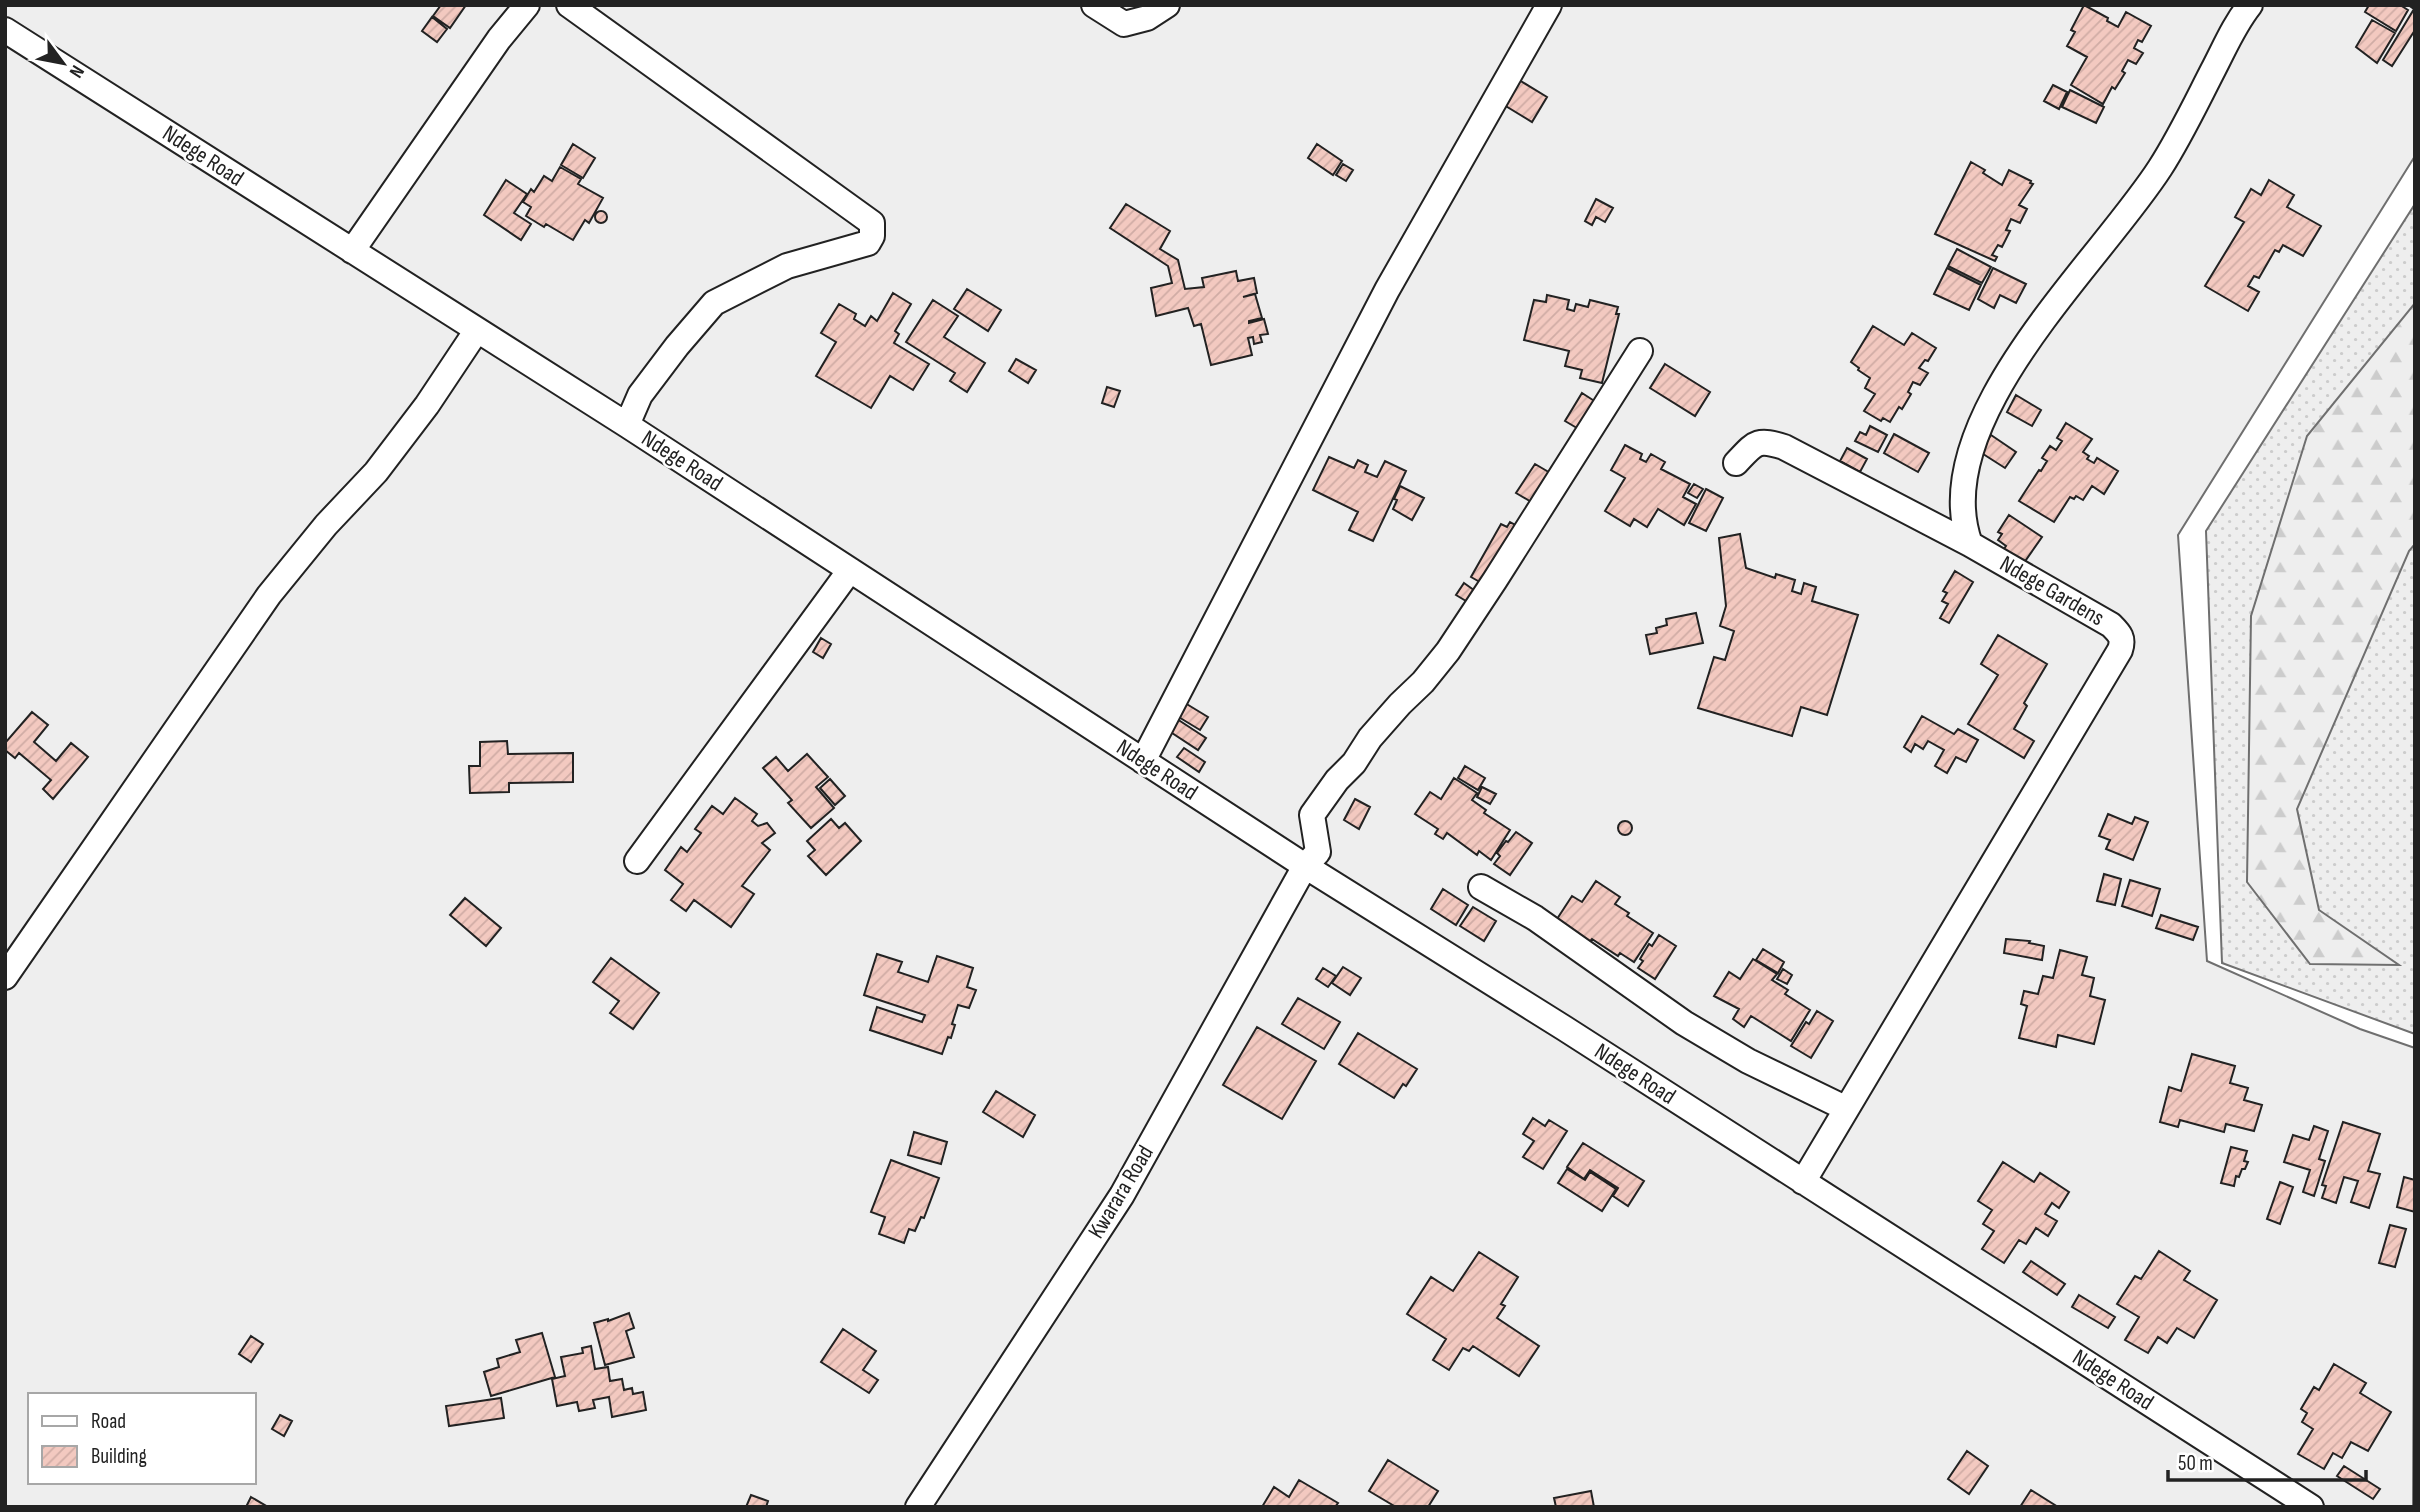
<svg xmlns="http://www.w3.org/2000/svg" width="2420" height="1512" viewBox="0 0 2420 1512" font-family="'Sofia Sans Condensed',sans-serif">
	<style>
		.grass { fill: url(#grass-dots); stroke: #6f6f6f; stroke-width: 2 }
		.forest { fill: url(#forest-firs); stroke: #6f6f6f; stroke-width: 2 }
		.garden { fill: #eee; stroke: #6f6f6f; stroke-width: 2; fill-rule: evenodd }
		.building { fill: url(#building-hatch); stroke: #222; stroke-width: 2 }
		.lines { fill: none; stroke-linecap: round; stroke-linejoin: round }
		.minor-casing { stroke: #222; stroke-width: 28 }
		.minor { stroke: #fff; stroke-width: 24 }
		.labels { text-anchor: middle; dominant-baseline: central; stroke-width: 5; stroke-linejoin: round; paint-order: stroke }
		.street-label { font-size: 23px; fill: #222; stroke: #fff }
	</style>
	<defs>
		<pattern id="grass-dots" width="8" height="8" patternUnits="userSpaceOnUse" patternTransform="scale(1.75)"><rect width="8" height="8" fill="#eee"/><path d="M2 2h.1M6 6h.1" fill="none" stroke="#ccc" stroke-width="1.8" stroke-linecap="round"/></pattern>
		<pattern id="forest-firs" width="22" height="20" patternUnits="userSpaceOnUse" patternTransform="scale(1.75)"><rect width="22" height="20" fill="#eee"/><path d="M5 1l3.5 6h-7zM16 11l3.5 6h-7z" fill="#ccc"/></pattern>
		<pattern id="building-hatch" width="6" height="6" patternUnits="userSpaceOnUse" patternTransform="scale(1.75)"><rect width="6" height="6" fill="#f3c9c0"/><path d="M-1 1l2-2M0 6l6-6M5 7l2-2" fill="none" stroke="#d0aca5"/></pattern>
	</defs>
	<rect width="100%" height="100%" fill="#fff"/>
	<path class="grass" d="M2415,204V1034L2222,963L2206,531Z"/>
	<path class="forest" d="M2415,303V544L2409,551L2297,809L2319,910L2399,965L2310,964L2247,882L2251,616L2307,436Z"/>
	<path class="garden" d="M5,5H2415V156L2178,535L2207,961L2360,1029L2415,1048L2413,1507H5ZM30,1395H254V1482H30Z"/>
	<path class="building" d="M441,5H466L450,28L433,16Z
		M2084,5L2108,18L2107,21L2118,27L2126,12L2151,26L2142,42L2138,40L2134,48L2143,53L2136,64L2128,60L2122,71L2125,73L2115,89L2112,87L2103,104L2071,85L2087,57L2067,46L2075,32L2071,30Z
		M2369,5H2400L2408,10L2396,31L2365,12Z
		M2408,5H2415V30L2392,66L2383,60L2414,9Z
		M432,17L447,29L437,42L422,31Z
		M2372,20L2395,33L2377,63L2356,47Z
		M1519,80L1547,97L1532,122L1504,105Z
		M2053,85L2067,92L2059,109L2044,101Z
		M2070,90L2104,107L2096,123L2062,107Z
		M573,144L595,158L583,178L561,165Z
		M1317,144L1342,161L1333,175L1308,158Z
		M1971,162L1985,170L1983,173L2002,185L2009,170L2031,181L2030,183L2033,184L2019,205L2027,209L2020,223L2011,219L2006,230L2010,231L2002,247L1998,245L1992,255L1997,257L1995,261L1935,234Z
		M1343,164L1353,170L1346,181L1336,175Z
		M560,167L581,179L578,184L603,198L589,223L585,220L573,240L546,224L544,227L526,216L531,207L523,202L531,189L534,192L544,176L552,181Z
		M506,180L527,194L514,213L531,224L521,240L484,215Z
		M2269,180L2294,195L2287,207L2321,226L2303,256L2283,245L2279,252L2275,250L2259,278L2254,276L2248,286L2259,292L2248,311L2205,286L2244,222L2235,217L2251,189L2261,195Z
		M1596,199L1613,208L1605,222L1596,217L1592,225L1585,221Z
		M1126,204L1170,231L1160,249L1178,260L1185,289L1204,287L1202,278L1236,271L1238,281L1254,278L1257,293L1243,297L1255,294L1262,318L1249,321V323L1264,319L1268,334L1260,335L1262,342L1254,344L1253,337L1248,338L1252,355L1211,365L1201,324L1194,326L1188,308L1156,316L1151,288L1172,283L1168,266L1110,228Z
		M595 217a6 6 0 1 1 12 0a6 6 0 1 1-12 0Z
		M1957,249L1991,267L1982,283L1948,266Z
		M1947,268L1981,285L1969,310L1934,294Z
		M1993,268L2026,284L2016,303L2000,295L1994,308L1978,299Z
		M967,289L1001,310L988,331L954,309Z
		M893,293L911,304L895,331L899,334L894,343L929,364L913,390L890,376L871,408L816,376L836,342L821,333L839,304L856,314L854,319L865,326L871,316L877,321Z
		M1547,295L1569,300L1567,309L1574,311L1576,304L1588,307L1590,300L1618,307L1616,314H1619L1602,383L1580,378L1582,370L1565,366L1569,351L1524,340L1534,300L1546,302Z
		M933,300L958,316L944,337L985,363L967,392L950,381L955,373L906,342Z
		M1873,326L1904,345L1912,333L1936,348L1928,361L1925,360L1919,368L1928,373L1920,385L1913,382L1908,392L1911,394L1902,409L1899,407L1890,422L1883,418L1881,421L1864,411L1875,394L1865,388L1870,378L1858,370L1859,368L1851,362Z
		M1016,359L1036,370L1028,383L1009,371Z
		M1665,364L1710,392L1695,416L1650,388Z
		M1107,387L1120,391L1114,407L1102,403Z
		M1582,393L1599,404L1582,431L1565,421Z
		M2016,395L2041,410L2032,426L2007,412Z
		M2066,423L2092,439L2083,452L2089,456L2087,459L2094,463L2097,458L2118,471L2104,494L2092,486L2083,500L2076,496L2074,499L2070,497L2054,522L2019,501L2039,470L2041,471L2047,461L2042,458L2050,446L2056,450L2062,441L2057,438Z
		M1870,426L1887,435L1878,452L1855,441L1860,432L1866,435Z
		M1894,434L1929,453L1918,472L1884,453Z
		M1991,435L2016,452L2005,468L1980,452Z
		M1625,445L1642,454L1640,459L1646,462L1651,454L1665,462L1661,469L1690,484L1683,497L1696,504L1684,525L1658,509L1647,527L1634,519L1630,526L1605,511L1625,478L1611,470Z
		M1847,448L1867,459L1860,472L1840,461Z
		M1329,457L1354,468L1358,460L1368,465L1365,472L1377,477L1385,461L1406,471L1373,541L1349,530L1358,512L1313,490Z
		M1535,464L1552,474L1533,503L1516,493Z
		M1694,484L1703,489L1697,498L1688,493Z
		M1400,486L1424,498L1412,520L1393,509L1397,500L1394,499Z
		M1706,489L1723,498L1706,531L1689,523Z
		M2009,515L2042,537L2021,567L2001,553L2006,546L1998,540L2002,534L1998,532Z
		M1510,522L1519,527L1485,585L1471,577L1501,524L1507,527Z
		M1740,534L1746,568L1775,578L1776,574L1795,580L1792,591L1801,594L1804,583L1816,587L1812,601L1858,615L1827,715L1801,707L1792,736L1698,708L1714,657L1725,660L1734,631L1720,626L1726,606L1719,538Z
		M1955,571L1973,582L1949,623L1940,618L1948,604L1942,601L1947,593L1943,591Z
		M1464,583L1478,593L1471,604L1456,595Z
		M1696,613L1703,643L1650,654L1646,635L1657,633L1656,628L1667,625L1666,619Z
		M1998,635L2047,664L2024,703L2027,706L2014,729L2034,741L2024,758L1968,724L1998,675L1981,664Z
		M821,638L831,644L823,658L813,652Z
		M1185,703L1208,717L1200,730L1177,716Z
		M32,712L48,725L34,742L56,761L71,743L88,757L53,799L43,789L51,780L19,753L15,758L5,750V743Z
		M1922,716L1954,734L1958,729L1978,740L1966,762L1956,757L1947,773L1935,766L1944,750L1928,741L1923,749L1915,744L1911,752L1904,747Z
		M1177,719L1206,738L1198,750L1169,731Z
		M507,741L508,754L573,753V782L509,783V792L470,793L469,766H480V742Z
		M1184,748L1205,762L1199,772L1177,757Z
		M807,754L828,777L816,787L834,808L811,828L788,803L792,800L763,768L776,757L788,771Z
		M1465,766L1485,778L1478,790L1458,778Z
		M1454,778L1477,793L1472,800L1486,810L1484,813L1510,830L1491,860L1479,851L1477,855L1447,833L1443,839L1435,834L1438,829L1415,814L1430,792L1441,799Z
		M830,779L845,796L835,805L820,788Z
		M1482,787L1496,794L1490,804L1477,797Z
		M735,798L757,814L752,821L758,826L767,823L775,833L762,843L770,850L742,886L754,894L731,927L694,900L686,911L671,900L683,884L665,870L681,847L687,852L701,833L695,829L712,806L723,814Z
		M1355,799L1370,807L1359,829L1344,820Z
		M2108,814L2132,824L2135,817L2148,822L2133,860L2106,849L2110,840L2099,836Z
		M831,819L839,828L845,823L861,841L826,875L808,856L815,850L807,841Z
		M1618 828a7 7 0 1 1 14 0a7 7 0 1 1-14 0Z
		M1516,832L1532,843L1510,875L1494,864L1500,856L1497,853L1506,841L1508,842Z
		M2104,874L2121,879L2115,905L2097,901Z
		M2130,880L2160,889L2152,916L2122,906Z
		M1596,881L1620,897L1615,904L1629,913L1627,916L1653,933L1634,962L1620,953L1618,956L1592,939L1586,946L1576,939L1579,934L1557,919L1572,896L1582,902Z
		M1443,889L1468,905L1456,925L1431,909Z
		M465,898L501,928L486,946L450,915Z
		M1473,907L1496,921L1484,941L1460,926Z
		M2161,915L2198,927L2193,940L2156,928Z
		M1659,935L1676,946L1655,979L1638,968L1643,961L1640,959L1649,944L1652,946Z
		M2006,939L2030,941L2029,943L2044,946L2042,960L2004,953Z
		M1763,949L1784,962L1778,973L1756,960Z
		M2060,950L2087,957L2082,975L2094,978L2090,996L2105,1000L2094,1044L2058,1035L2056,1047L2019,1038L2027,1006L2021,1004L2024,991L2038,994L2043,976L2053,978Z
		M877,954L902,962L898,972L928,982L937,956L973,968L967,987L976,990L969,1008L958,1005L952,1024L955,1025L951,1038L948,1037L942,1054L870,1030L877,1007L922,1022L925,1015L864,995Z
		M611,958L659,993L633,1029L610,1013L619,1001L593,982Z
		M1753,959L1777,974L1772,980L1788,990L1785,994L1810,1010L1791,1041L1751,1016L1744,1027L1733,1019L1739,1009L1714,996L1729,972L1740,979Z
		M1343,967L1361,978L1350,995L1332,983Z
		M1323,968L1336,976L1328,987L1316,979Z
		M1783,969L1792,975L1787,984L1777,979Z
		M1298,998L1340,1022L1324,1049L1282,1024Z
		M1817,1011L1833,1021L1811,1058L1791,1046L1806,1022L1809,1024Z
		M1257,1027L1316,1061L1282,1119L1223,1085Z
		M1358,1033L1417,1069L1406,1086L1403,1084L1394,1098L1339,1064Z
		M2192,1054L2235,1066L2230,1083L2248,1088L2244,1100L2262,1105L2254,1131L2226,1124L2224,1132L2180,1120L2178,1127L2160,1122L2169,1087L2181,1091Z
		M996,1091L1035,1115L1023,1137L983,1112Z
		M1533,1118L1545,1126L1549,1120L1567,1131L1543,1169L1523,1157L1534,1141L1523,1134Z
		M2343,1122L2380,1134L2368,1171L2380,1174L2369,1208L2351,1202L2358,1181L2344,1177L2336,1203L2322,1198L2326,1186L2322,1185Z
		M2314,1126L2328,1131L2319,1159L2325,1161L2314,1196L2303,1192L2310,1170L2284,1162L2293,1135L2309,1140Z
		M914,1132L947,1142L941,1164L908,1155Z
		M1583,1143L1644,1181L1628,1206L1613,1196L1618,1188L1590,1170L1584,1179L1567,1167Z
		M2231,1147L2247,1151L2244,1161L2248,1162L2245,1169H2242L2239,1177L2236,1176L2234,1186L2221,1183Z
		M891,1160L939,1178L924,1218L921,1217L915,1231L909,1229L904,1243L879,1234L885,1217L871,1212Z
		M2003,1162L2034,1182L2040,1173L2069,1192L2059,1208L2052,1203L2045,1214L2057,1221L2048,1236L2036,1228L2026,1244L2019,1240L2004,1263L1982,1249L1994,1231L1983,1224L1992,1210L1978,1201Z
		M1567,1169L1585,1180L1590,1172L1616,1189L1602,1211L1558,1183Z
		M2404,1177L2415,1180V1212L2397,1207Z
		M2280,1182L2293,1187L2280,1224L2267,1219Z
		M2390,1225L2406,1229L2395,1267L2379,1263Z
		M2159,1251L2190,1271L2184,1280L2217,1300L2194,1338L2177,1328L2167,1343L2158,1337L2148,1353L2125,1340L2139,1317L2117,1304L2135,1276L2141,1279Z
		M1479,1252L1518,1277L1501,1304L1505,1306L1497,1318L1539,1346L1519,1376L1473,1346L1469,1351L1463,1348L1449,1370L1433,1360L1446,1339L1407,1314L1431,1277L1453,1291Z
		M2031,1261L2065,1284L2057,1295L2023,1272Z
		M2079,1295L2115,1317L2108,1328L2072,1307Z
		M629,1313L634,1328L626,1331L634,1357L605,1365L594,1323L608,1319V1321Z
		M843,1329L876,1351L863,1370L878,1380L869,1393L821,1362Z
		M542,1333L555,1377L491,1396L484,1372L499,1367L497,1359L520,1352L516,1340Z
		M251,1336L263,1344L251,1362L239,1354Z
		M591,1346L595,1369L608,1367L610,1381L622,1379L624,1390L632,1388L633,1394L643,1392L646,1410L612,1417L609,1397L593,1400L595,1408L579,1411L577,1402L557,1406L552,1379L565,1376L561,1357L583,1353L582,1348Z
		M2334,1364L2366,1383L2360,1393L2391,1412L2368,1451L2351,1442L2342,1458L2333,1453L2324,1469L2298,1454L2313,1429L2302,1422L2307,1413L2301,1409L2314,1387L2319,1390Z
		M501,1398L504,1418L449,1426L446,1406Z
		M280,1415L292,1421L284,1436L272,1429Z
		M1967,1451L1988,1466L1969,1494L1948,1479Z
		M1388,1460L1438,1491L1428,1507H1396L1369,1491Z
		M2344,1466L2380,1489L2373,1499L2337,1476Z
		M1299,1480L1338,1503L1335,1507H1262L1274,1487L1289,1497Z
		M2031,1490L2058,1507H2020Z
		M1591,1491L1594,1507H1556L1554,1498Z
		M751,1495L768,1501L766,1507H746Z
		M251,1497L268,1507H246Z"/>
	<g class="lines">
		<g class="minor-casing">
			<path id="minor" d="M569,5L872,223V236L868,243L787,266L714,303L677,346L640,395L627,425
				M1094,5L1124,24L1147,18L1167,5
				M5,30L627,425L1305,866L1564,1028L2311,1507
				M352,251L499,39L527,5
				M1736,463C1755,443 1756,438 1784,447L1970,544
				M1143,761L1387,290L1549,5
				M637,861L850,570
				M1481,887L1535,918L1684,1023L1748,1061L1845,1108
				M5,977L269,595L326,525L376,472L427,405L477,330
				M1803,1182L2120,650C2124,638 2120,634 2111,625L1970,544C1925,421 2099,263 2160,168C2180,137 2196,103 2213,70C2225,47 2234,25 2250,5
				M918,1507L1122,1195L1305,866L1318,852L1312,815L1337,780L1354,763L1370,738L1400,704L1423,682L1448,651L1495,580L1640,351"/>
		</g>
		<use href="#minor" class="minor"/>
	</g>
	<g class="labels">
		<g class="street-label">
			<text transform="translate(203 156) rotate(33)">Ndege Road</text>
			<text transform="translate(682 461) rotate(33)">Ndege Road</text>
			<text transform="translate(2052 591) rotate(30)">Ndege Gardens</text>
			<text transform="translate(1157 770) rotate(33)">Ndege Road</text>
			<text transform="translate(1635 1074) rotate(33)">Ndege Road</text>
			<text transform="translate(1121 1192) rotate(-59)">Kwarara Road</text>
			<text transform="translate(2113 1380) rotate(33)">Ndege Road</text>
		</g>
	</g>
	<rect width="2420" height="1512" fill="none" stroke="#222222" stroke-width="14"/>
	<rect x="28" y="1393" width="228" height="91" fill="#ffffff" stroke="#a7a7a7" stroke-width="2"/>
	<rect x="42" y="1416" width="35" height="10" fill="#ffffff" stroke="#a7a7a7" stroke-width="2"/>
	<text x="91" y="1428" font-size="21" fill="#222222">Road</text>
	<rect x="42" y="1446" width="35" height="21" fill="url(#building-hatch)" stroke="#a7a7a7" stroke-width="2"/>
	<text x="91" y="1463" font-size="21" fill="#222222">Building</text>
	<g transform="translate(63 63) rotate(122)" stroke="#ffffff" stroke-width="5" paint-order="stroke">
	<path d="M0-5L12 26L0 18L-12 26Z" fill="#222222"/>
	<text y="-10" font-size="19" font-weight="bold" text-anchor="middle" fill="#222222">N</text>
	</g>
	<path d="M2168 1470v10h198v-10" fill="none" stroke="#222222" stroke-width="3.5"/>
	<text x="2178" y="1470" font-size="21" fill="#222222" stroke="#ffffff" stroke-width="5" paint-order="stroke">50 m</text>
</svg>
